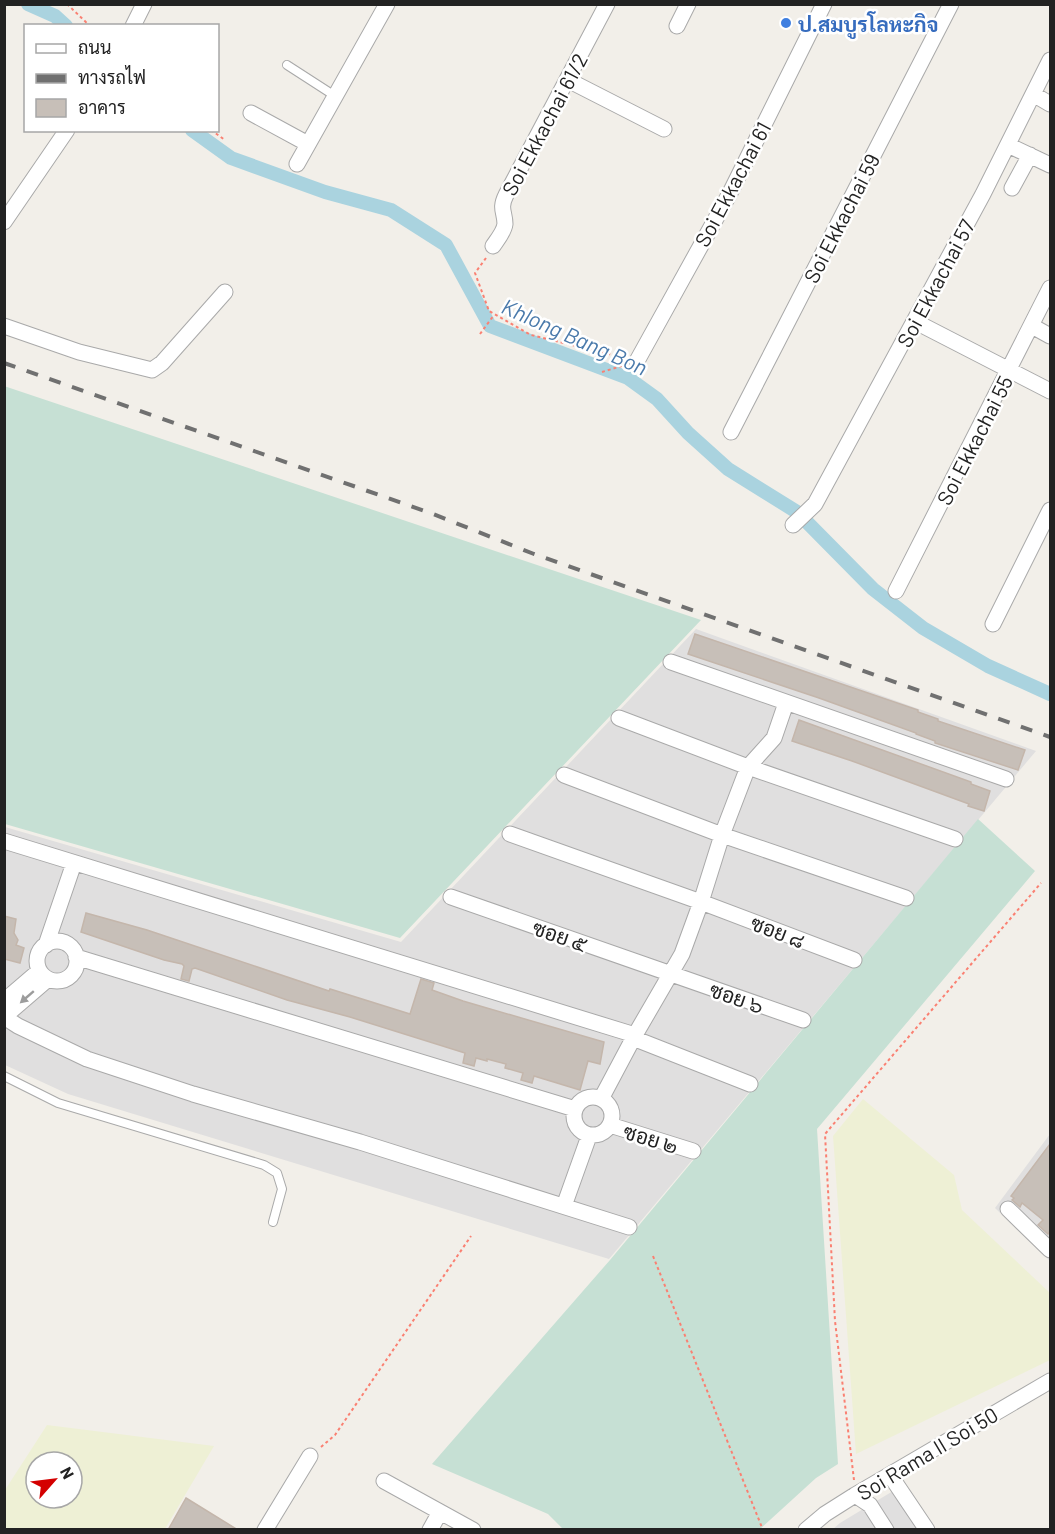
<svg xmlns="http://www.w3.org/2000/svg" width="1055" height="1534" viewBox="0 0 1055 1534" font-family="Barlow,Sarabun,sans-serif">
	<style>
		.residential { fill: #e0dfdf }
		.farmland { fill: #eef0d5; fill-rule: evenodd }
		.wetland { fill: #c6e0d4 }
		.lines { fill: none; stroke-linecap: round; stroke-linejoin: round }
		.canal { stroke: #aad3df; stroke-width: 14 }
		.building { fill: #c7bfb8; stroke: #c4b6ab; stroke-width: 1.5 }
		.service-casing { stroke: #a9a9a9; stroke-width: 10 }
		.minor-casing { stroke: #a9a9a9; stroke-width: 17 }
		.path { stroke: #fa8072; stroke-width: 2; stroke-dasharray: 3 3; stroke-linecap: butt }
		.service { stroke: #fff; stroke-width: 8 }
		.minor { stroke: #fff; stroke-width: 15 }
		.rail { stroke: #707070; stroke-width: 4; stroke-dasharray: 12 12; stroke-linecap: butt }
		.oneway { fill: #9c9c9c }
		.shop-dot { fill: #3f7fe0; stroke: #fff; stroke-width: 2 }
		.labels { text-anchor: middle; dominant-baseline: central; stroke-width: 5; stroke-linejoin: round; paint-order: stroke }
		.shop-label { font-size: 21px; font-weight: bold; fill: #366cbe; stroke: #fff; text-anchor: start }
		.street-label { font-size: 21px; fill: #222; stroke: #fff }
		.water-label { font-size: 22px; font-style: italic; fill: #4a7aab; stroke: #fff }
	</style>
	<rect width="100%" height="100%" fill="#f2efe9"/>
	<path class="residential" d="M696,629L1036,751L609,1259L68,1094L5,1065V827L401,942Z
		M1050,1134V1261L995,1208Z
		M898,1488L927,1530H832L840,1523Z"/>
	<path class="farmland" d="M863,1099L954,1175L962,1210L1050,1293V1360L856,1454L833,1136Z
		M47,1425L214,1446L165,1529H5V1490ZM36,1462H72V1498H36Z"/>
	<path class="wetland" d="M4,386L701,620L400,938L5,824Z
		M978,819L1035,871L817,1129L838,1464L816,1478L759,1530L563,1529L548,1514L432,1464L610,1260Z"/>
	<g class="lines">
		<path class="canal" d="M28,4L55,16L66,26
			M192,130L231,158L325,192L391,210L446,245L490,326L628,378L657,399L688,433L728,469L797,512L873,589L923,628L988,666L1050,694"/>
	</g>
	<path class="building" d="M695,634L918,710V712L938,719V721L1025,750L1018,770L935,743V741L916,734V733L819,698L688,654Z
		M799,720L971,782V784L990,791L984,811L968,806L969,804L852,761L792,741Z
		M86,913L147,930L329,991L330,989L410,1014L421,979L434,983L432,990L463,1001L604,1042L600,1064L588,1061L580,1090L534,1076L532,1083L521,1080L523,1073L505,1068L506,1064L487,1059V1061L476,1058L474,1066L463,1063L465,1053L350,1017L287,1000L195,968L192,969L189,981L181,979L184,966L182,964L164,960L81,932Z
		M4,916L16,919L14,933L18,940L16,945L24,948L20,963L4,959Z
		M1050,1144V1230L1048,1234L1038,1225L1043,1220L1022,1203L1020,1207L1012,1200L1014,1198L1011,1196Z
		M186,1498L238,1530H168Z"/>
	<g class="lines">
		<g class="service-casing">
			<path id="service" d="M287,65L335,96
				M4,1076L58,1103L264,1165L277,1173L282,1189L273,1222"/>
		</g>
		<g class="minor-casing">
			<path id="minor" d="M133,26L144,4
				M677,26L688,4
				M568,80L664,129
				M1033,94L1050,104
				M251,113L308,144
				M1008,145L1050,165
				M297,164L387,4
				M1012,188L1030,155
				M4,222L67,130
				M493,246C497,240 504,232 505,224C505,212 499,209 506,195L607,4
				M914,321L1050,391
				M4,326L79,352L152,370L162,363L225,292
				M1032,326L1050,336
				M637,361L730,193L824,4
				M731,432L951,4
				M793,525L815,504L983,194L1050,60
				M896,591L1050,288
				M993,624L1050,510
				M671,662L1006,779
				M619,718L748,767L955,839
				M564,775L722,835L906,898
				M510,834L701,902L854,960
				M4,841L635,1035
				M451,897L803,1020
				M37 961a20 20 0 1 1 40 0a20 20 0 1 1-40 0Z
				M46,945L74,863
				M76,957L575,1109
				M4,1001L39,971
				M4,1012L12,1010L48,979
				M4,1017L18,1026L87,1059L193,1094L360,1142L629,1227
				M633,1038L750,1084
				M574 1116a19 19 0 1 1 38 0a19 19 0 1 1-38 0Z
				M601,1099L635,1035L682,954L701,902L722,835L748,767L774,738L786,703
				M610,1125L693,1151
				M564,1206L589,1136
				M1008,1209L1050,1250
				M890,1475L927,1530
				M384,1481L473,1530
				M855,1495L870,1505L886,1530
				M265,1530L310,1456
				M430,1530L440,1512
				M806,1530L825,1514L855,1495L1050,1381"/>
		</g>
		<path class="path" d="M67,4L90,26
			M211,130L225,140
			M486,258L475,273L489,311L531,335L625,358
			M480,334L494,315
			M602,372L625,365
			M653,1256L763,1530
			M321,1447L335,1435L471,1236
			M854,1480L835,1321L825,1134L1041,883"/>
		<use href="#service" class="service"/>
		<use href="#minor" class="minor"/>
		<path class="rail" d="M4,363L433,514L534,554L1050,737"/>
	</g>
	<defs><path id="oneway-solid" d="M-6-.8H1V-3.2L6.5 0L1 3.2V.8H-6Z" transform="scale(1.5)"/></defs>
	<use class="oneway" href="#oneway-solid" transform="translate(27 997) rotate(139)"/>
	<circle class="shop-dot" cx="786" cy="23" r="6"/>
	<g class="labels">
		<g class="shop-label">
			<text x="798" y="23">ป.สมบูรโลหะกิจ</text>
		</g>
		<g class="street-label">
			<text transform="translate(544 124) rotate(-62)">Soi Ekkachai 61/2</text>
			<text transform="translate(732 184) rotate(-62)">Soi Ekkachai 61</text>
			<text transform="translate(841 218) rotate(-63)">Soi Ekkachai 59</text>
			<text transform="translate(935 283) rotate(-62)">Soi Ekkachai 57</text>
			<text transform="translate(974 440) rotate(-63)">Soi Ekkachai 55</text>
			<text transform="translate(778 931) rotate(21)">ซอย ๘</text>
			<text transform="translate(560 935) rotate(19)">ซอย ๕</text>
			<text transform="translate(737 997) rotate(19)">ซอย ๖</text>
			<text transform="translate(651 1138) rotate(17)">ซอย ๒</text>
			<text transform="translate(927 1453) rotate(-31)">Soi Rama II Soi 50</text>
		</g>
		<g class="water-label">
			<text transform="translate(575 336) rotate(24)">Khlong Bang Bon</text>
		</g>
	</g>
	<rect width="1055" height="1534" fill="none" stroke="#222222" stroke-width="12"/>
	<rect x="24" y="24" width="195" height="108" fill="#ffffff" stroke="#a7a7a7" stroke-width="1.5"/>
	<rect x="36" y="44" width="30" height="9" fill="#ffffff" stroke="#a7a7a7" stroke-width="1.5"/>
	<text x="78" y="54" font-size="18" fill="#222222">ถนน</text>
	<rect x="36" y="74" width="30" height="9" fill="#707070" stroke="#a7a7a7" stroke-width="1.5"/>
	<text x="78" y="84" font-size="18" fill="#222222">ทางรถไฟ</text>
	<rect x="36" y="99" width="30" height="18" fill="#c7bfb8" stroke="#a7a7a7" stroke-width="1.5"/>
	<text x="78" y="114" font-size="18" fill="#222222">อาคาร</text>
	<g transform="translate(54 1480) rotate(62)"><circle r="28" fill="#ffffff" stroke="#a7a7a7" stroke-width="1.5"/>
	<path d="M0-4.5L10 22L0 15L-10 22Z" fill="#d40000"/>
	<text y="-9" font-size="16" font-weight="bold" text-anchor="middle" fill="#222222">N</text>
	</g>
</svg>
